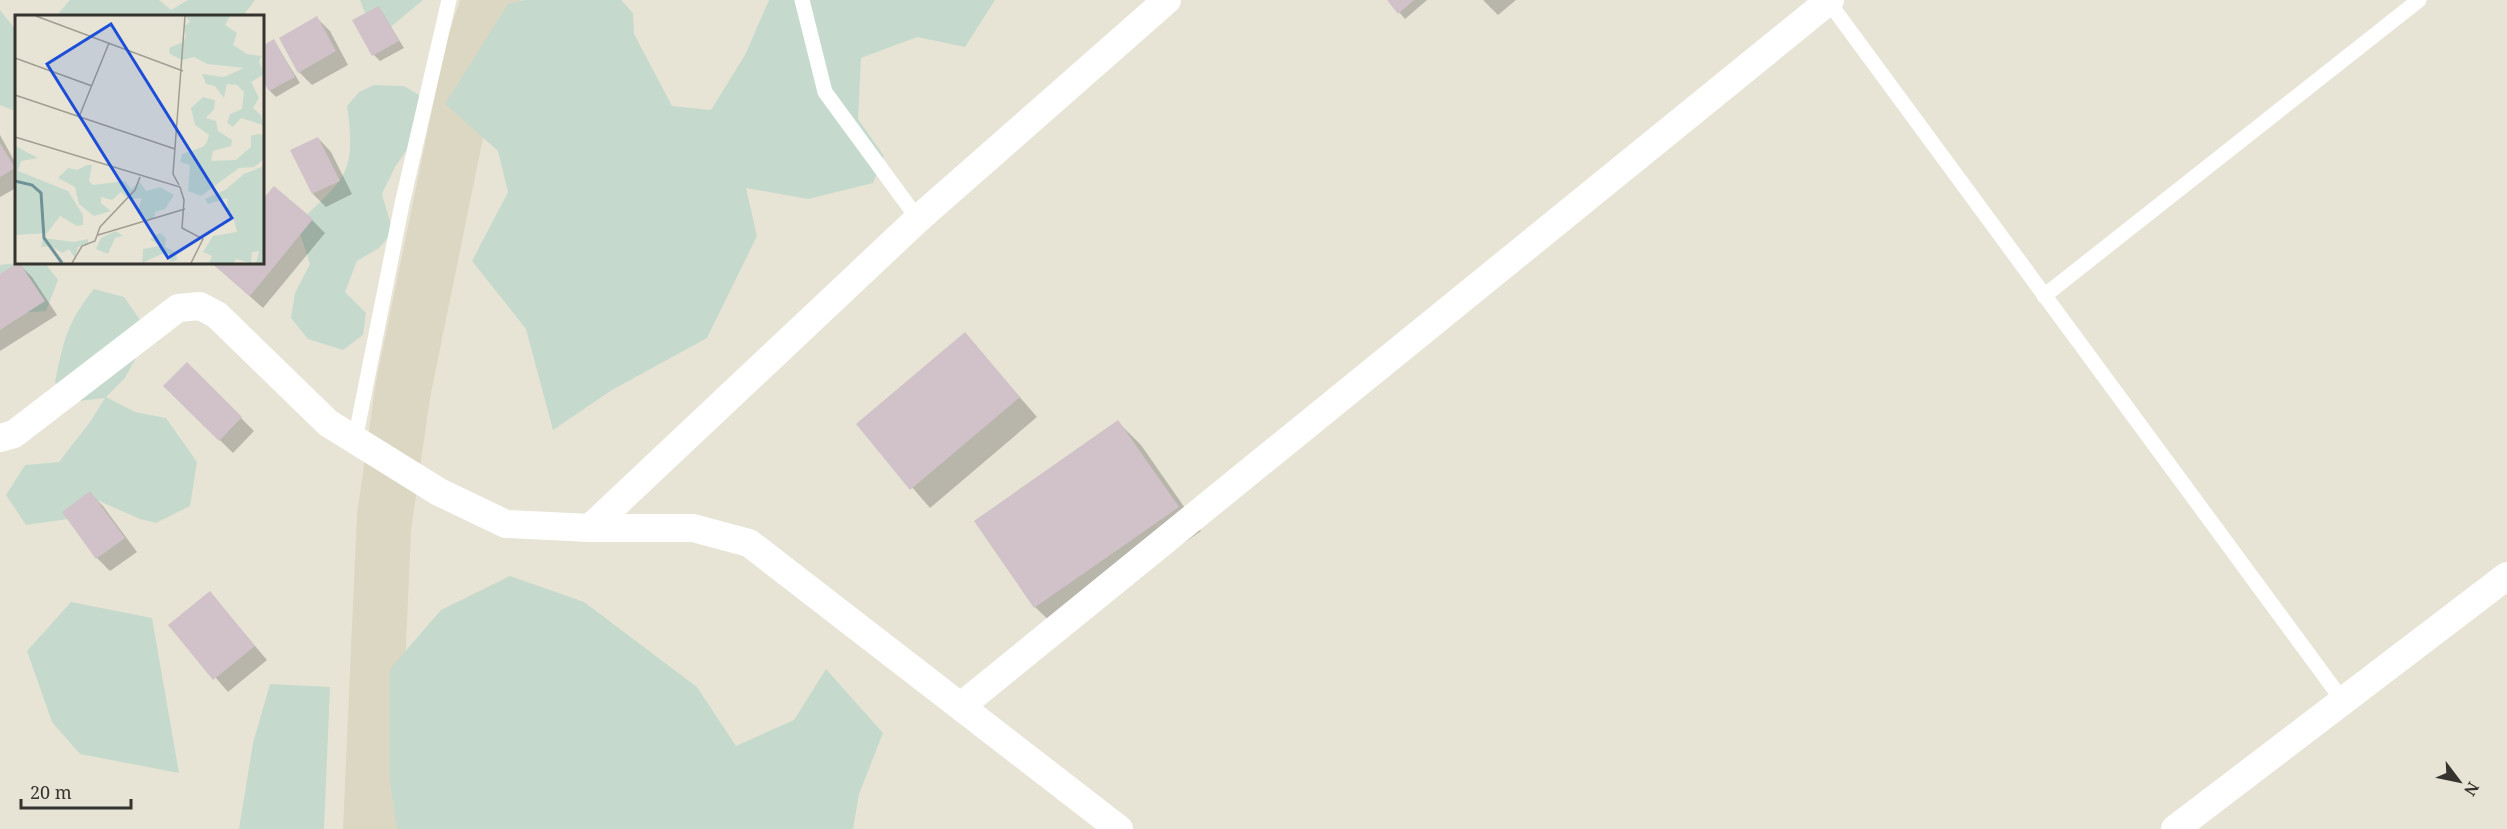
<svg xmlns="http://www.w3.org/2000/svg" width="2507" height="829" viewBox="0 0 2507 829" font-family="'Noto Serif',serif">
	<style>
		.built { fill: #dcd7c2 }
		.green { fill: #c5dacc }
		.shadow { fill: #0003 }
		.building { fill: #d0c2c8 }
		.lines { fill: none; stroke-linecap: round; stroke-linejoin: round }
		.lane { stroke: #fff; stroke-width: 15 }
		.street { stroke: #fff; stroke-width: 28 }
		.inset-river { fill: none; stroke: #6e9297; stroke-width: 3 }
		.inset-road { fill: none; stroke: #a09d93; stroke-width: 1.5 }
		.view { fill: #1d4ed8; fill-opacity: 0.15; stroke: #1d4ed8; stroke-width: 3 }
		.inset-edge { fill: none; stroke: #35332e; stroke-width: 3 }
	</style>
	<rect width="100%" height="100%" fill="#e7e4d6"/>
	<path class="built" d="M460,0H520L498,64L430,398L411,530L398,829H343L357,514L376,382L446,42Z"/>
	<path class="green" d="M70,0H159L171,10L188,0H255L243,16H56Z
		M360,0H423L387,30L368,21Z
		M524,0H621L633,13L634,34L672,106L711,110L745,55L769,0H995L965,47L917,37L861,58L858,119L884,156L873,183L808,199L746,188L757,236L707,338L612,390L553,430L526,329L472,261L508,192L498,151L445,104L508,4Z
		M0,10L16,30L15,111L0,105Z
		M374,85L404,86L419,95L426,123L395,167L382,194L393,232L379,248L357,261L345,292L366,313L363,335L343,350L308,339L291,318L295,293L310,264L297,224C344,179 357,176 347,106L359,92Z
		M24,262L45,263L58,280L46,311L20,313L0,303V265Z
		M94,289L124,297L149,333L125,378L106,397L135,412L166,418L197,462L190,506L156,523L140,519L97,500L68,519L26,525L6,495L25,465L59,462L90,422L105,398L79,401L55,383C63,342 67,322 94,289Z
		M510,576L584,602L697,687L736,746L794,720L826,669L883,733L859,794L853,829H397L390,780V669L441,610Z
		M71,602L152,618L179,773L80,754L52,722L27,651Z
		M270,684L330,687L324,829H239L253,743Z"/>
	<path class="shadow" d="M1389,0H1427L1405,19Z
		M1483,0H1516L1498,15Z
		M379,7L404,48L380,61L374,55Z
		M317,18L330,31L348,65L312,85L299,72Z
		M274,41L300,83L276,97L270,91Z
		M0,135L16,164V188L0,197Z
		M318,138L331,152L352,194L326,207L313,194L292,151Z
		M312,220L325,233L263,308L212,263L262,262Z
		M19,264L32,277L57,315L0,351V276Z
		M965,334L1037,417L930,508L858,425Z
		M187,364L254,431L233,453L165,386Z
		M1118,422L1141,445L1201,531L1059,630L1035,607L976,521Z
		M90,493L103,506L137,552L110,571L97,558L64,512Z
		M210,593L267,660L228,692L171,626Z"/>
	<path class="building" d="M1387,0H1414L1398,14Z
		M379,6L399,41L372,56L352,20Z
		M317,16L336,51L298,73L279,38Z
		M274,39L295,77L269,91L262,80V46Z
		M318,137L340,181L312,194L290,150Z
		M0,143L15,168L0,177Z
		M274,186L313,219L250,296L210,262H262V200Z
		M19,262L45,301L0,330V274Z
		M965,332L1020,397L910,490L856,424Z
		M187,362L242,417L219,441L163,386Z
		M1118,420L1179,507L1034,608L974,521Z
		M90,491L125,538L96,559L62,512Z
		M210,591L255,646L213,680L168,625Z"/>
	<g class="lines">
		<path class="lane" d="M802,0L825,92L918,219
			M1828,1L2343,701
			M2044,296L2419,0
			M355,440L402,204L449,0"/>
		<path class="street" d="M0,438L14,434L178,308L200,306L217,315L328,423L439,492L506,524L590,528L918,219L1167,0
			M590,528H693L749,543L1119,829
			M961,706L1830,0
			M2175,829L2507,576"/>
	</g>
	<g transform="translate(15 15)">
		<rect width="249" height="249" fill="#e7e4d6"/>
		<path d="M171,1H215L210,10L222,18L218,30L232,39L247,41L244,46L249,59L236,67L244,83L238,93L246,100L248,110L226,103L218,112L212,108L215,99L227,94L229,77L222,70L212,69L209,83L200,71L191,69L187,59L209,62L229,53L192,49L179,42L167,45L155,39L154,33L168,27L171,21L169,11L175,7ZM188,82L200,85L199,94L191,103L201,106L203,116L217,125L216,131L198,136L196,146L221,145L236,132V121L243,119L249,120V144L239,152L224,153L186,181L173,176L175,150L165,147L167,139L188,132L192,127L194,120L180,110L176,93ZM0,131L23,143L6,146L3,156L53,176L68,200V210L62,211L45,201L32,218L0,220ZM72,150H77L74,166L78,170L110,166L116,174L125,167L131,176L145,172L159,180L150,194L140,197L139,204H128L122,197L127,183L114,184L106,177L97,185L86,182V188L96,196L79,201L64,189L60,172L43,163L53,153L62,155ZM249,151V248H241L244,236L237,237L236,248L221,244L219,248H194L197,241L188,237L198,221L222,217L218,202L213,198L212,183L193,189L190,184L210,175L229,159ZM101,216L108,221L100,223L93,239L81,234L86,223ZM145,218L151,223L150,232L161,237L162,245L155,247V239L149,238L127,248L128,234L145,231L135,224ZM28,223L59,227L73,224V230L63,232L60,243L54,234L47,238L36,231L26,232Z" fill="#c5dacc"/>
		<path class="inset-river" d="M0,166L17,170L26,178L29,223L47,248"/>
		<path class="inset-road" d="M21,1L168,56M0,43L77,71M0,80L160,134M64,102L94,28M0,122L165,172L169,185L167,213L188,224L176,248M164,170L158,159L170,1M83,220L170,194M57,248L67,231L80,226L85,212L120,175L125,162"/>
		<path class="view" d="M96,9L217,203L153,243L32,49Z"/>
		<rect width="249" height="249" class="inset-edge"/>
	</g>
	<g transform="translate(2459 781) rotate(122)" stroke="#e7e4d6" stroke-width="4.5" paint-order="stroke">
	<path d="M0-4.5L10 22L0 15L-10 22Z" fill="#35332e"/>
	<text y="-9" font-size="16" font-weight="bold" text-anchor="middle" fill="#35332e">N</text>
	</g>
	<path d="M21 799v9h110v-9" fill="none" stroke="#35332e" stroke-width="3"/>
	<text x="30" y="799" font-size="18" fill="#35332e" stroke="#e7e4d6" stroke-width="4.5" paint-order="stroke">20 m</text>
</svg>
